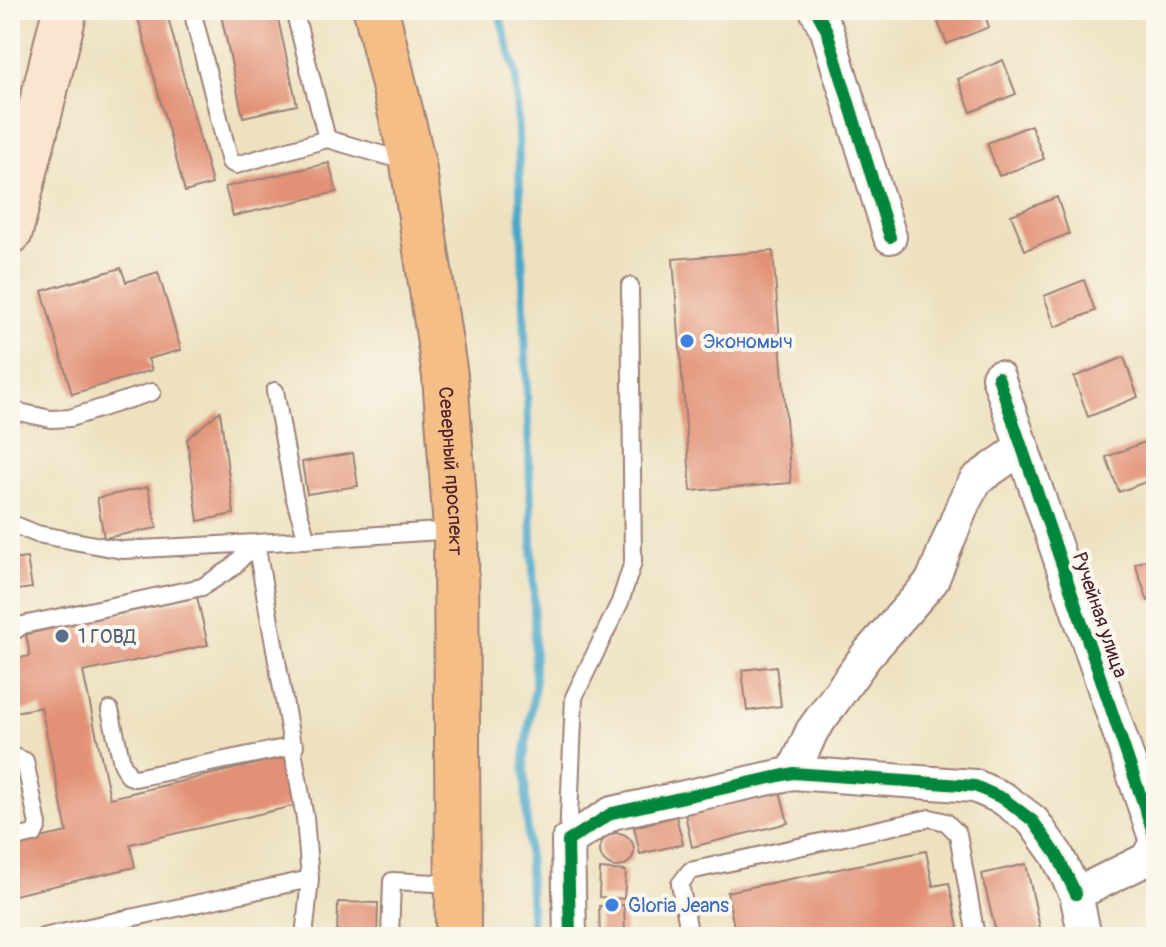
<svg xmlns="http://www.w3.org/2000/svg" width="1166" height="947" viewBox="0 0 1166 947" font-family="Pangolin,sans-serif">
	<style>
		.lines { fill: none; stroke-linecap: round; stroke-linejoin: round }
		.stream { stroke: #4ba7c9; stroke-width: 8 }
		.building { fill: #e29176 }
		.lane-casing { stroke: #9c8076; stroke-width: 20 }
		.street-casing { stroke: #9c8076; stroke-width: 36 }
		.secondary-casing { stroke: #9c8076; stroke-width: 48 }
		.primary-casing { stroke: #9c8076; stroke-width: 48 }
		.lane { stroke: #fff; stroke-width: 16 }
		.street { stroke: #fff; stroke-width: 32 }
		.secondary { stroke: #fbe5cf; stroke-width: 44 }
		.primary { stroke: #f6be87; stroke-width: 44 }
		.cycleway-casing { stroke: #fbf7ec; stroke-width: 17 }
		.cycleway { stroke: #00873e; stroke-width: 12 }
		.shop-dot { fill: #3f7fe0; stroke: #fbf7ec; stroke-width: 3 }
		.service-dot { fill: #5c6f8a; stroke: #fbf7ec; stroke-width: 3 }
		.labels { text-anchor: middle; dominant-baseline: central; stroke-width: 8; stroke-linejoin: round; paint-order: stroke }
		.shop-label { font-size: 20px; fill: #366cbe; stroke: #fbf7ec; text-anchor: start }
		.street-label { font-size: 20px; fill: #4a1f2b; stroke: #fbf7ec }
		.service-label { font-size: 20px; fill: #4e5e75; stroke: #fbf7ec; text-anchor: start }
	</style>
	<rect width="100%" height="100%" fill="#fbf7ec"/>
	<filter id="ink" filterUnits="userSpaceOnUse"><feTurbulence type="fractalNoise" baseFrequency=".0125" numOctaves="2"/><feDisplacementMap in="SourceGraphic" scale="16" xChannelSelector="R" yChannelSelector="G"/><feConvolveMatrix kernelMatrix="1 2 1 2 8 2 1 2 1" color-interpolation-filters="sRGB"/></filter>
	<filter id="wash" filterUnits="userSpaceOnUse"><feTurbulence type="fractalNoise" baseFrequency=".006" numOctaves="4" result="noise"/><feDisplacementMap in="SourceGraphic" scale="32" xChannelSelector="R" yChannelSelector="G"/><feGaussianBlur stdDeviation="1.8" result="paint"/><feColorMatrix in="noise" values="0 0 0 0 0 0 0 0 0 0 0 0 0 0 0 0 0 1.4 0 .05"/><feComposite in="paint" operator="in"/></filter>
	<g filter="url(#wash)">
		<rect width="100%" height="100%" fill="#ede1c0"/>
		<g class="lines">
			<path class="stream" d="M498,10L516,74L534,599L535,686L524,758L532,937"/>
		</g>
		<g id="blocks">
			<path class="building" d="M136,10H166L212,184L185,192Z
				M220,10H276L297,105L243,117Z
				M933,10H983L989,27L947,44Z
				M1003,60L1016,94L971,112L958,79Z
				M1031,125L1044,159L999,176L987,143Z
				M329,163L337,192L233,216L225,187Z
				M1057,197L1069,234L1025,250L1011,215Z
				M773,251L791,483L691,491L673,259Z
				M121,268L126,282L158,272L181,350L148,359L152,370L72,394L42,291Z
				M1084,280L1095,311L1055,327L1044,296Z
				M1124,357L1138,397L1088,417L1074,377Z
				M220,411L234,514L198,521L187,439Z
				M1155,438L1156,478L1119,492L1106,457Z
				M353,453L358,486L307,494L302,462Z
				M148,487L157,528L104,538L97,498Z
				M1156,556V598L1148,601L1135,564Z
				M27,558L32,588L10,591V560Z
				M197,597L208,645L83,672L110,798L286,757L298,805L130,844L135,867L10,896V845L67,832L41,707L10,713V660L30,656L26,634Z
				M776,666L781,706L747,711L742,670Z
				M780,791L788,823L692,847L685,814Z
				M676,816L683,844L640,854L634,827Z
				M600 850a17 17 0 1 1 34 0a17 17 0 1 1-34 0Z
				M926,851L933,886L949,883L960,937H736L727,892Z
				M1026,864L1042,937H997L982,874Z
				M600,869L626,871L624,899L599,897Z
				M338,902L378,903L377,937H337Z
				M624,905L625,935L600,936L599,906Z"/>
		</g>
	</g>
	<g filter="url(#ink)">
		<use href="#blocks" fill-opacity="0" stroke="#9c8076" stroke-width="2"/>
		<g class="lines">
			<g class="lane-casing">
				<path id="lane" d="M192,10L230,162L236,165L327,139L408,162
					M294,10L327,139
					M275,391L294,496L307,540
					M10,410L51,419L70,418L152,392
					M10,523L37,534L122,550L256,543L305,818L310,879L304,937
					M10,634L23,625L202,587L232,568L256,543L455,530
					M110,710L122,763L129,776L135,778L295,746
					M10,755L25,761L38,825L34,834L10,839
					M568,841L574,697L620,602L633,562L630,286
					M43,937L310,879
					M390,937L392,881L457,884
					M690,937L680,884L690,871L930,818L946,822L958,834L976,937"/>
			</g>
			<g class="street-casing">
				<path id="street" d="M816,10L827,31L890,237
					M998,377L1156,841
					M793,773L812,731L866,656L932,581L964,502L976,480L1023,447
					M570,937L568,841L612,813L793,773L975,786L1004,799L1033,821L1057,855L1076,894
					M1085,937L1076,894L1147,859L1156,842"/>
			</g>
			<g class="secondary-casing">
				<path id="secondary" d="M10,232L65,10"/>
			</g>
			<g class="primary-casing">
				<g id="primary">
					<path id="s1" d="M376,10L413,164L445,376L456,529L458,937"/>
				</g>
			</g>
			<use href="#lane" class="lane"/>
			<use href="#street" class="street"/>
			<use href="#secondary" class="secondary"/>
			<use href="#primary" class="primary"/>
			<g class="cycleway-casing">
				<path id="cycleway" d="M816,10L827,31L890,237
					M998,377L1156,841
					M570,937L568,841L612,813L793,773L975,786L1004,799L1033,821L1057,855L1076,894"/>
			</g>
			<use href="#cycleway" class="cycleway"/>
		</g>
	</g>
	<g class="shop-dot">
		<circle cx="687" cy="341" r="8"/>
		<circle cx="612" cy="905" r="8"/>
	</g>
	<circle class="service-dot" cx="62" cy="636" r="8"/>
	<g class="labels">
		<g class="shop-label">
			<text x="703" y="341">Экономыч</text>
			<text x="628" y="905">Gloria Jeans</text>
		</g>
		<g class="street-label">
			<text stroke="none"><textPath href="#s1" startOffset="468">Северный проспект</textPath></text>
			<text transform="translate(1100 615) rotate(71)">Ручейная улица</text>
		</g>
		<g class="service-label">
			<text x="78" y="636">1 ГОВД</text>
		</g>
	</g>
	<rect width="1166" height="947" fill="none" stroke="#fbf7ec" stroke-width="40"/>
</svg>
